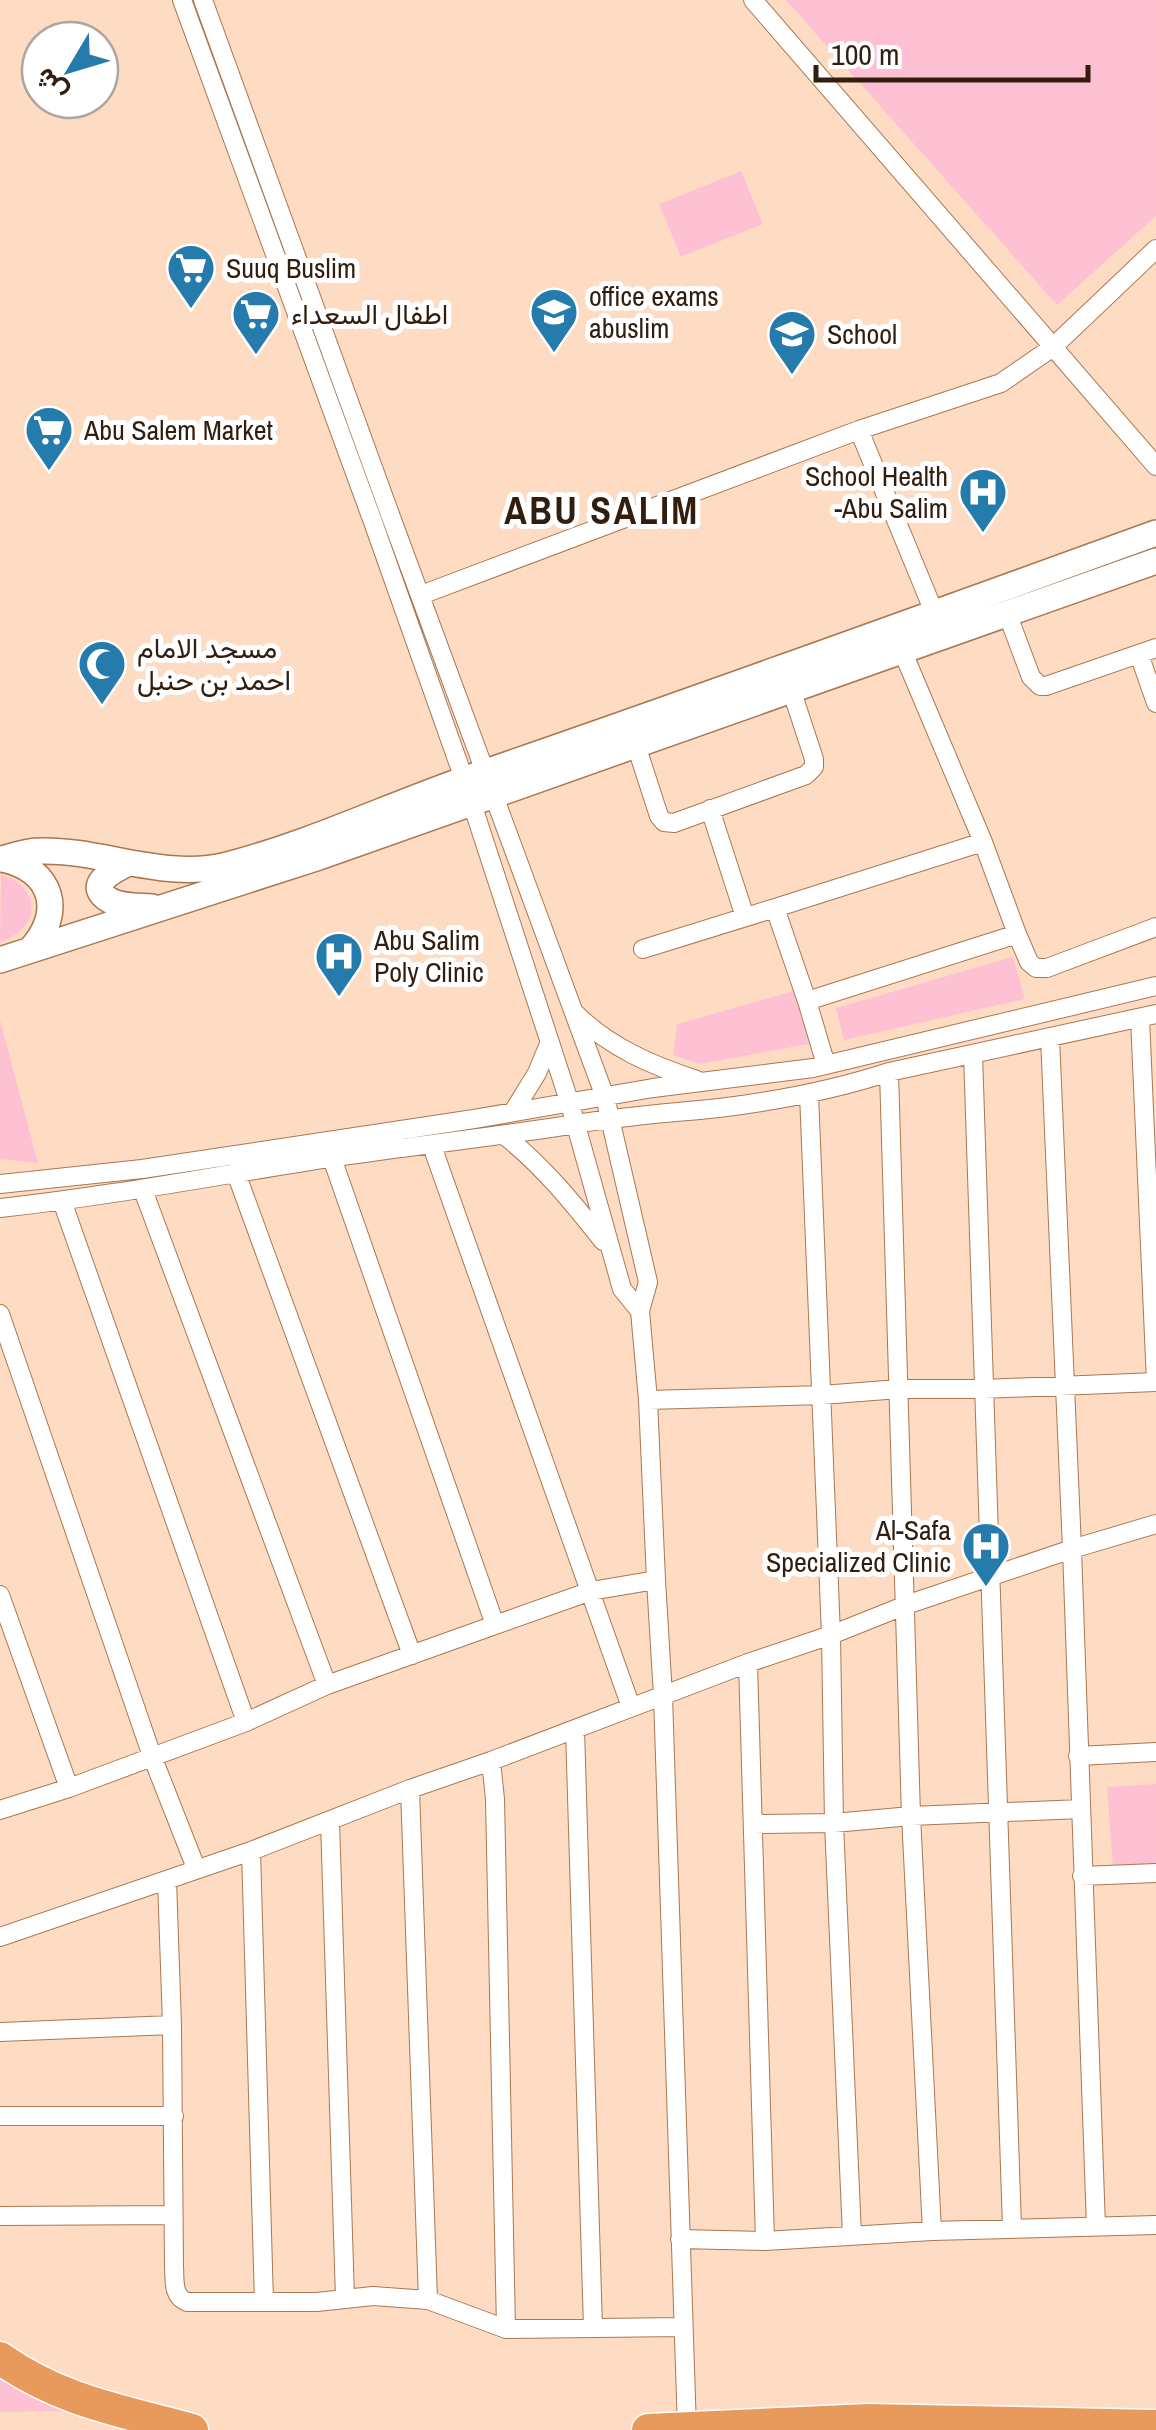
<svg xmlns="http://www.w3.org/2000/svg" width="1156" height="2430" viewBox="0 0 1156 2430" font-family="'Archivo Narrow',Vazirmatn,sans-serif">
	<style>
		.green { fill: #fec1d4 }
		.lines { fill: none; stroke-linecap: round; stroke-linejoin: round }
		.street-casing { stroke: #aa7750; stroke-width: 20 }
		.secondary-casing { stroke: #aa7750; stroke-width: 28 }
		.highway-casing { stroke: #fff; stroke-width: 35 }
		.street { stroke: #fff; stroke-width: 18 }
		.secondary { stroke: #fff; stroke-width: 25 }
		.highway { stroke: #e79a5c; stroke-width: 32 }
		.labels { text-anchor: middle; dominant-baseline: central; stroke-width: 10; stroke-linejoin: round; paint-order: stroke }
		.poi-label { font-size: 28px; fill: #321e0e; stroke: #fff; text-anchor: start }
		.district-label { font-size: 38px; font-weight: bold; letter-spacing: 2.5px; fill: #321e0e; stroke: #fff }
	</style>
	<rect width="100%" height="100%" fill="#fedcc3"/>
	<path class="green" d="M786,0H1156V216L1057,305Z
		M741,171L763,224L681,257L659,204Z
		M1,874C42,888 42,928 0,942Z
		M1013,957L1025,999L844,1040L836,1008Z
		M794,991L809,1044L700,1064L673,1055L677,1024Z
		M0,1020L38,1163L0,1159Z
		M1156,1784V1865L1113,1868L1107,1787Z
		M0,2368L63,2411L0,2412Z"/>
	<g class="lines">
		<g class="street-casing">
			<path id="street" d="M182,0L373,522L464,779L570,1104L622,1289L640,1311
				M203,0L391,517L605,1097L648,1282L640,1311L648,1400L656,1580L663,1696L687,2429
				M753,0L1156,466
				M859,430L934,612
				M421,595L859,430L1001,383L1053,347L1156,249
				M1007,613L1031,677L1040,686H1046L1156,648
				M902,650L983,842
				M1139,654L1156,703
				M636,745L659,816L664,822L674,823L806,775L814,767V759L791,689
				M710,809L745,917
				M775,908L983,842L1017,934L807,1001
				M1017,934L1029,962L1036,968H1047L1156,927
				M643,949L775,908L807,1001L826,1065
				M576,1014C609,1047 653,1066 697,1080
				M1050,1037L1072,1549L1096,2227
				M973,1054L1012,2228
				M889,1072L911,1816L932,2231
				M809,1094L831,1635L834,1823L852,2236
				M513,1112L537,1073L549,1044
				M505,1136C543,1166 573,1203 603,1241
				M432,1146L631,1707
				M332,1158L495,1625
				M236,1173L412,1655
				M0,1184L142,1169L474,1119L653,1088L813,1068L1156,986
				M143,1190L327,1685
				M62,1201L246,1722
				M0,1208C111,1196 219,1175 329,1158C411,1146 494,1137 576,1124C623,1116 671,1113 719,1108C776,1101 834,1090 889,1072L1156,1014
				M0,1314L152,1756L196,1868
				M648,1400L822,1395L899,1389H984L1156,1382L1140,1018
				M0,1595L69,1788
				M748,1663L765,2241
				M575,1729L593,2328
				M1078,1756L1156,1752
				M491,1761L495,1799L506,2329
				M410,1789L428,2300
				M0,1810L69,1788L246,1722L327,1685L495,1625L591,1591L656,1580
				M330,1821L345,2298
				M753,1824L834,1823L911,1816L1081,1809
				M251,1851L264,2302
				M1082,1876L1156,1873
				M167,1880L172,2025L174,2267C175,2280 172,2296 187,2302H317L373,2296L428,2300L506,2329L683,2327
				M0,1937L251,1851L410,1789L491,1761L748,1663L831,1635L906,1605L1072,1549L1156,1524
				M0,2032L172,2025
				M0,2116H174
				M0,2216L173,2215
				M680,2239L765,2241L932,2231L1156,2225"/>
		</g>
		<g class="secondary-casing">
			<path id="secondary" d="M2,859C14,856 26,851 39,851C101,849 165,881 227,865C313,843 394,803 477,775C704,697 930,615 1156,533
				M2,859C53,869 65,913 30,950
				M128,863C114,870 82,886 111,901C122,907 139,906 152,907
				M0,960L319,857L1156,561"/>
		</g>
		<g class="highway-casing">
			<path id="highway" d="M0,2358C60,2401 123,2411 192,2430
				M648,2430L868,2420L1156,2426"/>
		</g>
		<use href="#street" class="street"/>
		<use href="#secondary" class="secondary"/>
		<use href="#highway" class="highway"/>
	</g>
	<defs>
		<g id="supermarket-pin" transform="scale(2.5)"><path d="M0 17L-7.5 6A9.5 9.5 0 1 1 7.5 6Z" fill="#257bab" stroke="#fff"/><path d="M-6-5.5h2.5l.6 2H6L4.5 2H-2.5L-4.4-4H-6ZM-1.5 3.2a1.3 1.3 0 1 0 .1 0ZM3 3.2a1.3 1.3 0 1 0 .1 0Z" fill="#fff"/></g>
		<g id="university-pin" transform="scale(2.5)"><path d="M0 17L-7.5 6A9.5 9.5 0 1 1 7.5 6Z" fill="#257bab" stroke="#fff"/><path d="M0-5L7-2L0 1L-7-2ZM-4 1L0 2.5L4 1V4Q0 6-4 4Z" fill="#fff"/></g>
		<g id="school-pin" transform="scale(2.5)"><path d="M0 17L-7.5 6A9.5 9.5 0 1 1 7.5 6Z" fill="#257bab" stroke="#fff"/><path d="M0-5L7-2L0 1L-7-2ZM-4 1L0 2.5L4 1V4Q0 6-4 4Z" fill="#fff"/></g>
		<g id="hospital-pin" transform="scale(2.5)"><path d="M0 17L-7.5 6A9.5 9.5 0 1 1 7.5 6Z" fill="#257bab" stroke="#fff"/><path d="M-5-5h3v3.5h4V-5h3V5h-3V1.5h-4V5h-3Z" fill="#fff"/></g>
		<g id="mosque-pin" transform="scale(2.5)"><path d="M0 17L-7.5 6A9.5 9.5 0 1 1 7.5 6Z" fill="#257bab" stroke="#fff"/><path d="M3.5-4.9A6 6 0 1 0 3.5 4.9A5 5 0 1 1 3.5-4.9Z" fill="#fff"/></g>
	</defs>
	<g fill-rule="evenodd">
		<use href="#supermarket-pin" x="191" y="268"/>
		<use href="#university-pin" x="554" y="312"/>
		<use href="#supermarket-pin" x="256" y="314"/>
		<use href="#school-pin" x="792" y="334"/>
		<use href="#supermarket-pin" x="49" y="430"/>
		<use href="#hospital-pin" x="983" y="492"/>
		<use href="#mosque-pin" x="102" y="664"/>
		<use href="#hospital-pin" x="339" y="956"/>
		<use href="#hospital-pin" x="986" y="1546"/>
	</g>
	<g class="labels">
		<g class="poi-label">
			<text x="226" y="268">Suuq Buslim</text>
			<text x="589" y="296">office exams<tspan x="589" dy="32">abuslim</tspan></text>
			<text x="291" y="314">اطفال السعداء</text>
			<text x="827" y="334">School</text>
			<text x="84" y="430">Abu Salem Market</text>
			<text x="948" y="476" text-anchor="end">School Health<tspan x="948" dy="32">-Abu Salim</tspan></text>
			<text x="137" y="648">مسجد الامام<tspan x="137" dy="32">احمد بن حنبل</tspan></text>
			<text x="374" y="940">Abu Salim<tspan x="374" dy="32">Poly Clinic</tspan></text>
			<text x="951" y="1530" text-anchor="end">Al-Safa<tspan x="951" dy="32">Specialized Clinic</tspan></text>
		</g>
		<g class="district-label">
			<text x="602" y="510">ABU SALIM</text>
		</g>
	</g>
	<g transform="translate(70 70) rotate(232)"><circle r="48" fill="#ffffff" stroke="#ada59f" stroke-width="2.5"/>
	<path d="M0-8L18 38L0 25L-18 38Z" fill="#257bab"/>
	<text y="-15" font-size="28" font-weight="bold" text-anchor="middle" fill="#321e0e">ش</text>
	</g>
	<path d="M816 65v15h272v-15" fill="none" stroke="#321e0e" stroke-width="5"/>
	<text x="831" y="65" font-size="30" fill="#321e0e" stroke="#ffffff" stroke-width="8" paint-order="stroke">100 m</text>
</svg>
